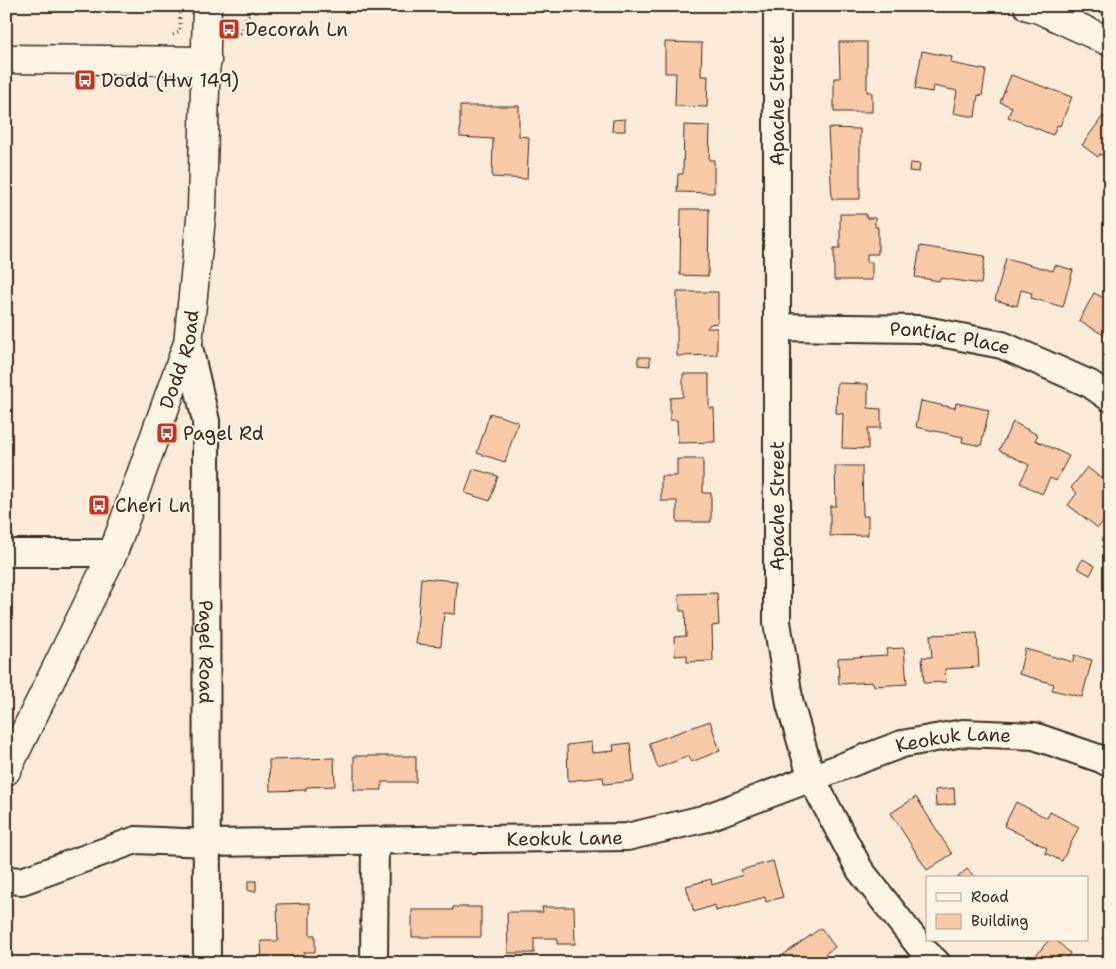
<svg xmlns="http://www.w3.org/2000/svg" width="1116" height="969" viewBox="0 0 1116 969" font-family="'Shantell Sans',sans-serif">
	<style>
		.building { fill: #f9caa8; stroke: #3b2a1e }
		.lines { fill: none; stroke-linecap: round; stroke-linejoin: round }
		.minor-casing { stroke: #3b2a1e; stroke-width: 30 }
		.tertiary-casing { stroke: #3b2a1e; stroke-width: 31 }
		.secondary-casing { stroke: #3b2a1e; stroke-width: 31 }
		.path { stroke: #3b2a1e; stroke-width: 3; stroke-dasharray: 1 4; stroke-linecap: butt }
		.minor { stroke: #fcf5e5; stroke-width: 26 }
		.tertiary { stroke: #fcf5e5; stroke-width: 28 }
		.secondary { stroke: #fcf5e5; stroke-width: 28 }
		.labels { text-anchor: middle; dominant-baseline: central; stroke-width: 4; stroke-linejoin: round; paint-order: stroke }
		.poi-label { font-size: 19px; fill: #3b2a1e; stroke: #fcf5e5; text-anchor: start }
		.street-label { font-size: 19px; fill: #3b2a1e; stroke: #fcf5e5 }
	</style>
	<rect width="100%" height="100%" fill="#fbecd9"/>
	<filter id="ink" filterUnits="userSpaceOnUse"><feTurbulence type="fractalNoise" baseFrequency=".02" numOctaves="2"/><feDisplacementMap in="SourceGraphic" scale="10" xChannelSelector="R" yChannelSelector="G"/><feConvolveMatrix kernelMatrix="1 2 1 2 8 2 1 2 1" color-interpolation-filters="sRGB"/></filter>
	<g filter="url(#ink)">
		<path class="building" d="M665,42L702,43L701,76H708L707,107L675,106L676,73H665Z
			M839,42H867V92H872V112H834V78H840Z
			M922,51L952,57L951,63L986,70L982,96L978,95L975,117L953,113L957,91L933,86L932,92L915,89Z
			M1011,75L1072,97L1060,126L1057,125L1053,135L1008,117L1012,107L1000,102Z
			M460,106H519V136L529,137L527,179L492,177L493,139L460,137Z
			M1103,116L1110,121V161L1100,154L1098,157L1082,145Z
			M625,119V131H612L613,120Z
			M684,125L710,126L709,160H714V193L677,192L678,174H683Z
			M828,128L860,129V199H832Z
			M910,163L920,164L919,172L909,171Z
			M681,209H709L708,276L680,275Z
			M840,214H866V218H875V227H878V254H867V262H872V280H834V248H840Z
			M920,246L985,256L981,284L940,278L939,281L915,277Z
			M1006,258L1053,271L1055,265L1073,270L1063,307L1031,298L1032,293L1021,290L1017,306L995,300Z
			M677,292H718V323L710,324L707,328H717V355L677,356Z
			M1094,293L1110,301V333L1106,331L1104,335L1079,321Z
			M638,357H650V366L638,365Z
			M683,374H709V408H714L715,442L678,443L677,420H670V398L683,397Z
			M837,383L868,384V408L881,409V428H868V449L842,448L843,414L836,413Z
			M921,401L955,408L956,403L989,410L981,446L962,442L963,437L916,427Z
			M490,413L518,422L505,462L477,453Z
			M1013,422L1038,435L1035,440L1069,456L1056,481L1050,478L1042,494L1020,483L1029,465L999,450Z
			M677,459H703V493H711V522H677V501H661V476H677Z
			M835,466H862L863,516H868V535L830,536V506H836Z
			M1087,467L1102,479L1106,473L1110,477V517L1108,515L1098,528L1068,505L1077,493L1071,488Z
			M473,469L498,476L490,501L465,493Z
			M1083,559L1095,566L1090,575L1077,568Z
			M421,578L457,581L455,614L444,613L441,646L416,644Z
			M717,593L719,625L712,626L713,661L687,662V655L675,656L674,637L686,636L685,611H680L679,594Z
			M977,633L979,667L945,669L946,682L924,683L922,657H932L930,635Z
			M904,648L907,684L874,686L873,682L839,684L838,658L887,655L886,649Z
			M1025,649L1073,662L1074,655L1092,660L1082,697L1052,690L1054,684L1019,674Z
			M710,721L720,751L691,762L689,756L658,768L649,743Z
			M591,742L592,753L614,751L613,745L630,743L634,781L604,784L603,777L568,781L567,745Z
			M354,756H416V782H382V790H354Z
			M334,758L335,786L306,787V790L270,791L269,760Z
			M954,788L955,804L936,806L935,790Z
			M916,797L952,854L927,870L891,813Z
			M1016,802L1047,818L1050,812L1079,827L1062,861L1045,853L1047,848L1004,826Z
			M773,861L783,897L766,902L765,897L716,911L715,905L694,912L686,886L711,879L712,885L743,875L741,870Z
			M967,869L976,878H957Z
			M248,881H256V891H248Z
			M310,903V935H315V952H304V963H262L261,941H278L277,904Z
			M453,907H481V937H412V910H453Z
			M542,907H574L575,944H557V938H534V953H508L507,912H543Z
			M821,928L835,947L825,954L831,963H788L783,955Z
			M1049,940H1056L1070,953L1063,963H1029Z"/>
		<g class="lines">
			<g class="minor-casing">
				<g id="minor">
					<path d="M777,6V622L790,704L812,779L860,870L922,949L937,963"/>
					<path id="s1" d="M777,327L920,329L1002,345L1090,384L1110,398"/>
					<path id="s2" d="M188,343L206,421L207,963"/>
					<path d="M6,553H113"/>
					<path id="s3" d="M6,880L22,881L136,840L207,843L627,837L703,819L902,744L963,733L1034,736L1101,759L1110,764"/>
					<path d="M374,963L375,841"/>
				</g>
			</g>
			<g class="tertiary-casing">
				<path id="tertiary" d="M1028,6L1039,9L1110,42
					M6,59L207,61"/>
			</g>
			<g class="secondary-casing">
				<g id="secondary">
					<path id="s4" d="M6,771L113,553L188,343L202,209L207,6"/>
				</g>
			</g>
			<path class="path" d="M230,32L240,33L245,19L257,6
				M173,35L180,31V6"/>
			<use href="#minor" class="minor"/>
			<use href="#tertiary" class="tertiary"/>
			<use href="#secondary" class="secondary"/>
		</g>
	</g>
	<defs>
		<g id="bus-square" transform="scale(1.125)"><rect x="-9" y="-9" width="18" height="18" rx="4" fill="#c8321e" stroke="#fcf5e5"/><path d="M-5-6H5V4H4V6H2V4H-2V6H-4V4H-5ZM-3.5-4V0h7V-4ZM-3.5 1.2v1.5H-2V1.2ZM2 1.2v1.5H3.5V1.2Z" fill="#fff"/></g>
	</defs>
	<g fill-rule="evenodd">
		<use href="#bus-square" x="229" y="29"/>
		<use href="#bus-square" x="85" y="80"/>
		<use href="#bus-square" x="167" y="433"/>
		<use href="#bus-square" x="99" y="505"/>
	</g>
	<g class="labels">
		<g class="poi-label">
			<text x="245" y="29">Decorah Ln</text>
			<text x="101" y="80">Dodd (Hw 149)</text>
			<text x="183" y="433">Pagel Rd</text>
			<text x="115" y="505">Cheri Ln</text>
		</g>
		<g class="street-label">
			<text transform="translate(777 101) rotate(-90)">Apache Street</text>
			<text stroke="none"><textPath href="#s1" startOffset="174">Pontiac Place</textPath></text>
			<text stroke="none"><textPath href="#s4" startOffset="448">Dodd Road</textPath></text>
			<text transform="translate(777 506) rotate(-90)">Apache Street</text>
			<text stroke="none"><textPath href="#s2" startOffset="311">Pagel Road</textPath></text>
			<text stroke="none"><textPath href="#s3" startOffset="971">Keokuk Lane</textPath></text>
			<text stroke="none"><textPath href="#s3" startOffset="566">Keokuk Lane</textPath></text>
		</g>
	</g>
	<rect width="1116" height="969" fill="none" stroke="#fcf5e5" stroke-width="25"/>
	<rect x="12" y="12" width="1091" height="944" fill="none" stroke="#3b2a1e" stroke-width="2" filter="url(#ink)"/>
	<rect x="926" y="876" width="162" height="65" fill="#fcf5e5" stroke="#afa495"/>
	<rect x="936" y="893" width="25" height="8" fill="#fcf5e5" stroke="#afa495"/>
	<text x="971" y="902" font-size="15" fill="#3b2a1e">Road</text>
	<rect x="936" y="914" width="25" height="15" fill="#f9caa8" stroke="#afa495"/>
	<text x="971" y="926" font-size="15" fill="#3b2a1e">Building</text>
</svg>
